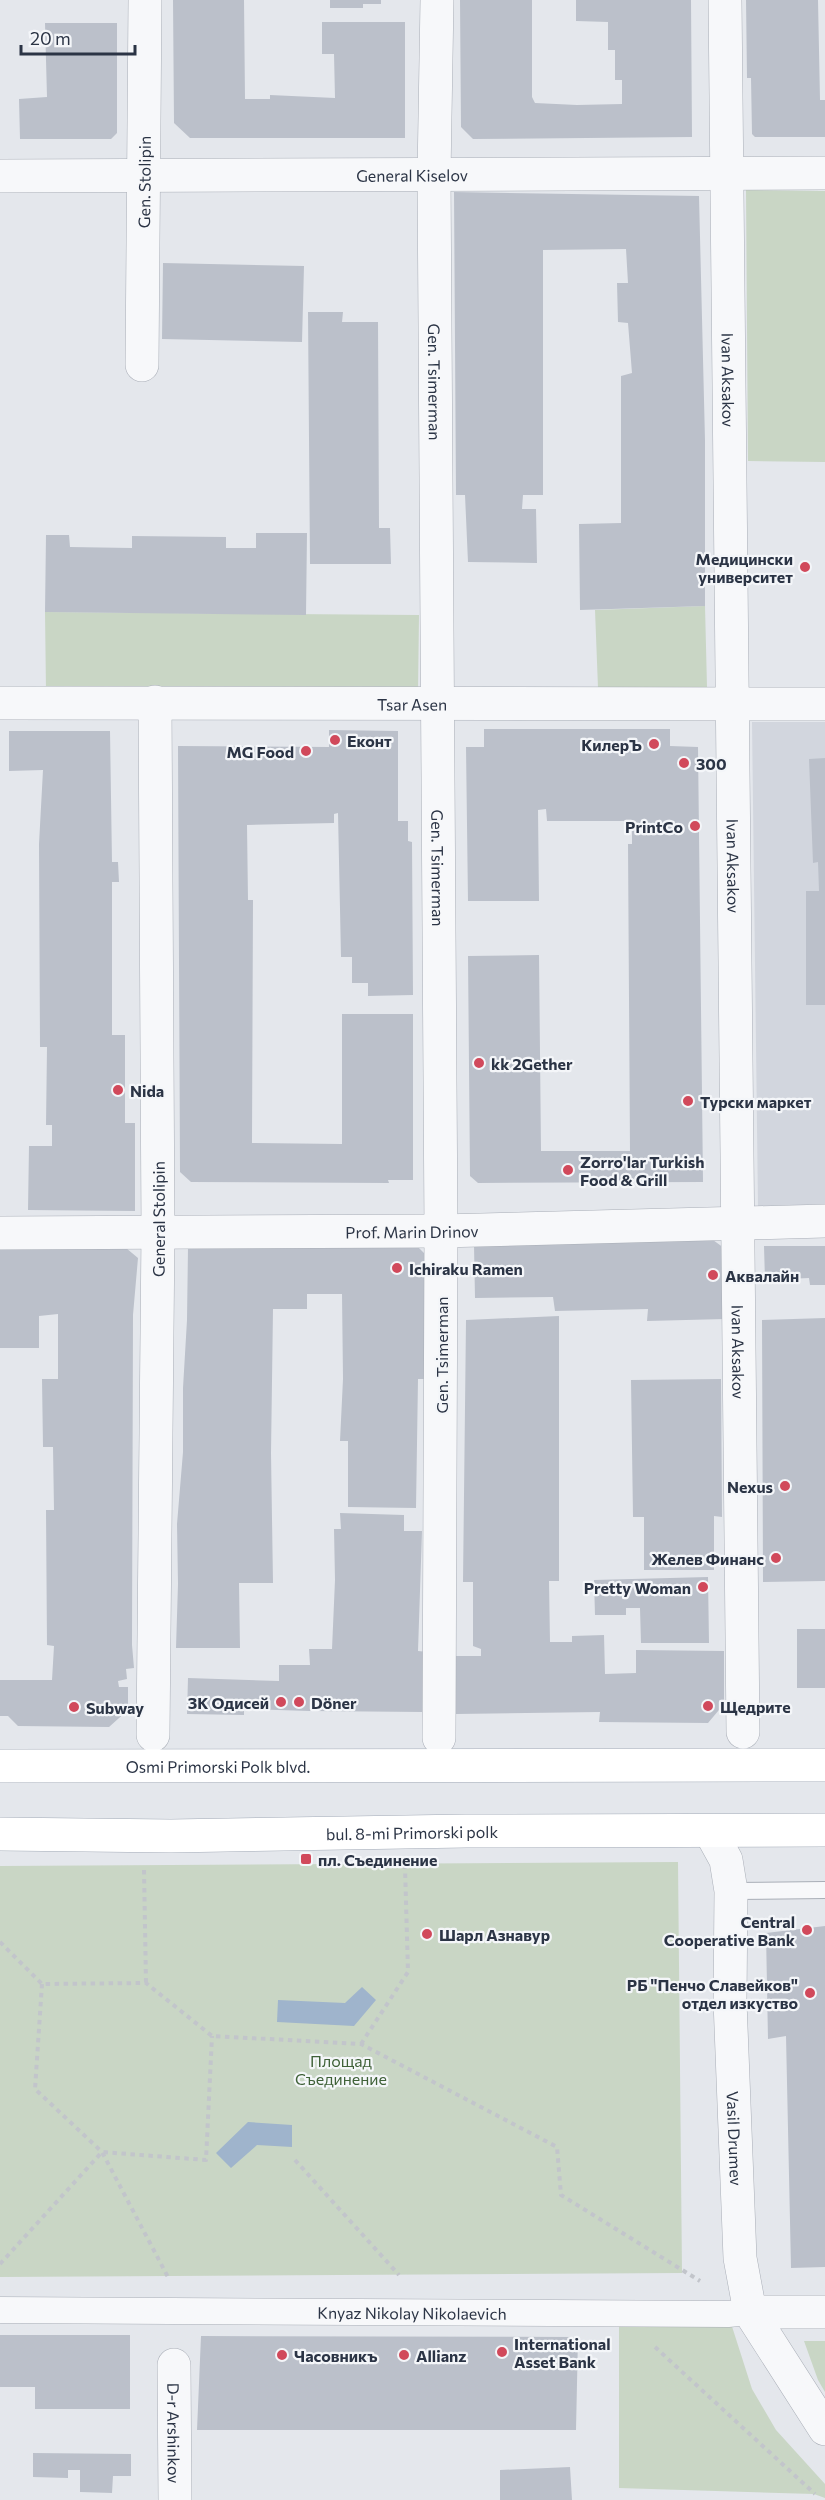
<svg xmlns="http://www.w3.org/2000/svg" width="825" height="2500" viewBox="0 0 825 2500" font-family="Commissioner,sans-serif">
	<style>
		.built { fill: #d2d6de }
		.green { fill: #c9d6c5 }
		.water { fill: #9fb4cc }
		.building { fill: #bbc0ca }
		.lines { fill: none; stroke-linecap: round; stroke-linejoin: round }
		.service-casing { stroke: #a9aeb7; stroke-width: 18 }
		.pedestrian-casing { stroke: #a9aeb7; stroke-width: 27 }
		.minor-casing { stroke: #a9aeb7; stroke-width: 34 }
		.primary-casing { stroke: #a3abb8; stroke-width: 34 }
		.path { stroke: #c2c5cb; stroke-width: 4; stroke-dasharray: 4.5 4.5; stroke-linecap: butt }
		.service { stroke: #f7f8fa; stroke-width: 16 }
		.pedestrian { stroke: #f7f8fa; stroke-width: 26 }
		.minor { stroke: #f7f8fa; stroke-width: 33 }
		.primary { stroke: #fff; stroke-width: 33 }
		.poi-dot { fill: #d1495b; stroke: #f4f6f9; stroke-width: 2 }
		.labels { text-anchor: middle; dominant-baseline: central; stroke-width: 4.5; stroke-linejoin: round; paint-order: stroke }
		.street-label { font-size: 16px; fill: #2b3445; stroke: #f4f6f9 }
		.poi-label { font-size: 16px; font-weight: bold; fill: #2b3445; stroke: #f4f6f9; text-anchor: start }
		.park-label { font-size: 16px; fill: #3f6138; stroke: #f4f6f9 }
	</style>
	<rect width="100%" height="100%" fill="#e4e7ec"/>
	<path class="built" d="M752,722H825V1204L758,1206Z"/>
	<path class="green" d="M746,190L825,191V462L748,461Z
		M705,606L707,687L598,688L595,610Z
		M45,612L419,615L418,691H46Z
		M678,1862L682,2273L0,2277V1866Z
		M619,2313L728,2314L752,2389L776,2430L825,2484V2498L814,2494L619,2488Z
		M804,2341H825V2392L818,2380Z"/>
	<path class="water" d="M362,1987L376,2000L354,2026L277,2022L278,2000L345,2003Z
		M248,2122L292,2125V2147L257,2145L231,2168L216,2153Z"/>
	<path class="building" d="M173,0H244L245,99H270V95L335,98L334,54H322V22H405V138H190L174,123Z
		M330,0H381V4H363V8H330Z
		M460,0H532V97L535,103L577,105L622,104V80H615V50H608V22L576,21V0H691L692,137L473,139L461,127Z
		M746,0H818L820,100H825V137H755L752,134L751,78H747Z
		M45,23H117V133L111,139H20L19,99L47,97Z
		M454,192L699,196L705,440V606L580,610L579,524L621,523V376L632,373L628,323L618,322L617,283H628L626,249L543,250V495H523L522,509H536L537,563L468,562L465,495H456Z
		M163,263L304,266L302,342L162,339Z
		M308,312H343L342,322H378L379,528H390L391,564H310Z
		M256,533H307L306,615L45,612L46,535H69L70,547L132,548V536L226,537V548H256Z
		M484,729H670V746L698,747L703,1182L478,1183L470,1176L468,956L539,955L541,1151H630L628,844H632V821H547L546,809L538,810L539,901H468L466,747H484Z
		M329,730L398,731V821H408V841L412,842L413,995L368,996V983H352V957H341L338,813L334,814V823L247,825L248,900H253L252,1143L342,1144V1014H413V1180H388L389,1183L191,1182L180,1172L178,746L329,747Z
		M9,731H110L112,862H118L119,882H112V1035H125V1123H135V1211L28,1210L29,1146H52V1125H46L47,1047H40L39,844L43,770L9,771Z
		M825,758V1005H806V891H819L818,862L813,863L809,759Z
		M713,1240L724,1248L725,1319L647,1321L648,1309L555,1311L553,1297L475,1298L474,1245Z
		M764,1246H825V1285H810L809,1278L765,1280Z
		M418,1247L427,1256L425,1379H418L416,1508L348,1507V1441H340L343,1379L342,1294H307V1309H273L271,1453L273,1583H239L240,1648H176L178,1584L177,1524L183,1452V1388L187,1320L188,1248Z
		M0,1248H126L138,1258L133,1315L132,1645L134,1668L126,1669L127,1679L118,1681L119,1687H128V1710L109,1727L18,1726L8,1716H0V1680H52L54,1646L47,1645L46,1510H54L53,1447H43L42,1379H58V1314L39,1316V1348H0Z
		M559,1316V1581H549L550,1642H572V1636L604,1635L605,1674L636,1673V1650L724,1651V1704L708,1723L599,1722L600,1712L456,1714V1656H481V1649L473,1646V1582H463L466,1320Z
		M825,1318V1581L763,1582L762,1320Z
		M721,1379L722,1517L714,1516V1570H644V1517H633L631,1380Z
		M340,1513L404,1515V1531H422L418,1651L428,1652L424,1712L310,1711L244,1709V1715L187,1714L188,1678L279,1681V1665H310L309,1649H332L335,1580L334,1529H341Z
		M708,1577L709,1643H641L640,1608H626V1615H595L594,1580Z
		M797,1629H825V1688H797Z
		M825,1926V2267L791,2268L786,2036L768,2039L766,1933Z
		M0,2335H130V2409H35V2387H0Z
		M201,2336L578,2337L576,2430H197Z
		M33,2453L131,2454V2476H113L112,2493L80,2492V2470H68V2478L33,2477Z
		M570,2467L572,2500H500V2470Z"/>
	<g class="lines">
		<g class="service-casing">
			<path id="service" d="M731,1891L825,1890"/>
		</g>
		<g class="pedestrian-casing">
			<g id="pedestrian">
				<path id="s1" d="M0,2310L728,2314L750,2312"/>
			</g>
		</g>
		<g class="minor-casing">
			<g id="minor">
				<path id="s2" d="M437,0L434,175L441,1231L439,1738"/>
				<path id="s3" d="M725,0L743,1732"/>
				<path id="s4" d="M0,176L825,173"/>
				<path id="s5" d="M142,365L145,0"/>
				<path id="s6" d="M0,703L825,704"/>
				<path id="s7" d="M0,1233L441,1231L825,1221"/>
				<path id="s8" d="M153,1735L158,1232L155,702"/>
				<path id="s9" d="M710,1831L726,1860L731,1891L730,2001L740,2258L750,2312L825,2429"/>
				<path d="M750,2312H825"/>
				<path id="s10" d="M174,2365L175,2500"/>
			</g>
		</g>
		<g class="primary-casing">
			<g id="primary">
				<path id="s11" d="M0,1766L825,1765"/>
				<path id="s12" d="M0,1834L171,1836L466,1831L825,1830"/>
			</g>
		</g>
		<path class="path" d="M144,1870L146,1983
			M0,1942L42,1984L146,1983L212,2036L361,2044L557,2147L561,2195L700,2281
			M42,1984L35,2089L102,2152L169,2279
			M361,2044L408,1972L405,1867
			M295,2160L399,2275
			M0,2264L102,2152L206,2160L212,2036
			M655,2347L815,2494"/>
		<use href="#service" class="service"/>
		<use href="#pedestrian" class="pedestrian"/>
		<use href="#minor" class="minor"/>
		<use href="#primary" class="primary"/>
	</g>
	<g class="poi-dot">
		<circle cx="805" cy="567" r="6"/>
		<circle cx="335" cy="740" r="6"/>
		<circle cx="654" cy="744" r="6"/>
		<circle cx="306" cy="751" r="6"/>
		<circle cx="684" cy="763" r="6"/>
		<circle cx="695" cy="826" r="6"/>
		<circle cx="479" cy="1063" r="6"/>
		<circle cx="118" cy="1090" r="6"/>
		<circle cx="688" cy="1101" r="6"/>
		<circle cx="568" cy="1170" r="6"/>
		<circle cx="397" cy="1268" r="6"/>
		<circle cx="713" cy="1275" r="6"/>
		<circle cx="785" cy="1486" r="6"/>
		<circle cx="776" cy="1558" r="6"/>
		<circle cx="703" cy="1587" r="6"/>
		<circle cx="281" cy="1702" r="6"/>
		<circle cx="299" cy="1702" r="6"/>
		<circle cx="708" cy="1706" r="6"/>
		<circle cx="74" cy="1707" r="6"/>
		<rect x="300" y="1853" width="12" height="12" rx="3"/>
		<circle cx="807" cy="1930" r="6"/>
		<circle cx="427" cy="1934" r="6"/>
		<circle cx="810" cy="1993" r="6"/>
		<circle cx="502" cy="2352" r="6"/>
		<circle cx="282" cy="2355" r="6"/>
		<circle cx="404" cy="2355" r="6"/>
	</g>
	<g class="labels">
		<g class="street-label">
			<text stroke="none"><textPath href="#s4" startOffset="412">General Kiselov</textPath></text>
			<text stroke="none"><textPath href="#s5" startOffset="183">Gen. Stolipin</textPath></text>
			<text stroke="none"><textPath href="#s3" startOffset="380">Ivan Aksakov</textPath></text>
			<text stroke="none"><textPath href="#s2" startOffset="382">Gen. Tsimerman</textPath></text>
			<text stroke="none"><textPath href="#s6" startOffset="412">Tsar Asen</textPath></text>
			<text stroke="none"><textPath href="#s3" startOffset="866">Ivan Aksakov</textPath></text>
			<text stroke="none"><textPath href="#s2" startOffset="868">Gen. Tsimerman</textPath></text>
			<text stroke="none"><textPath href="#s8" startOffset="516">General Stolipin</textPath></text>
			<text stroke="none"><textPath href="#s7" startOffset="412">Prof. Marin Drinov</textPath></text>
			<text stroke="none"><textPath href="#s3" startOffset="1352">Ivan Aksakov</textPath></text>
			<text transform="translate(441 1355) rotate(-90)">Gen. Tsimerman</text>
			<text stroke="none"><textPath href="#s11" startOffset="218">Osmi Primorski Polk blvd.</textPath></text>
			<text stroke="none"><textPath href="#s12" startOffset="412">bul. 8-mi Primorski polk</textPath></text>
			<text stroke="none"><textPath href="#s9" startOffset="312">Vasil Drumev</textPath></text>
			<text stroke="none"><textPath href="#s1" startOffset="412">Knyaz Nikolay Nikolaevich</textPath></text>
			<text stroke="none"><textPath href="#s10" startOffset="68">D-r Arshinkov</textPath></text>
		</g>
		<g class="poi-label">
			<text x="793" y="558" text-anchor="end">Медицински<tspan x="793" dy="18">университет</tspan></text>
			<text x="347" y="740">Еконт</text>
			<text x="642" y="744" text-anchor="end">КилерЪ</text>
			<text x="294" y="751" text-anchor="end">MG Food</text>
			<text x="696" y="763">300</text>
			<text x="683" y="826" text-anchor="end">PrintCo</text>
			<text x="491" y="1063">kk 2Gether</text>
			<text x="130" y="1090">Nida</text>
			<text x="700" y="1101">Турски маркет</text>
			<text x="580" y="1161">Zorro'lar Turkish<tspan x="580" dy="18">Food &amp; Grill</tspan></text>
			<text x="409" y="1268">Ichiraku Ramen</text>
			<text x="725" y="1275">Аквалайн</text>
			<text x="773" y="1486" text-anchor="end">Nexus</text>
			<text x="764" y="1558" text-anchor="end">Желев Финанс</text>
			<text x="691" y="1587" text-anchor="end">Pretty Woman</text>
			<text x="269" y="1702" text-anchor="end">ЗК Одисей</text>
			<text x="311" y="1702">Döner</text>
			<text x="720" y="1706">Щедрите</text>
			<text x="86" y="1707">Subway</text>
			<text x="318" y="1859">пл. Съединение</text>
			<text x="795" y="1921" text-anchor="end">Central<tspan x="795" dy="18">Cooperative Bank</tspan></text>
			<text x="439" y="1934">Шарл Азнавур</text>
			<text x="798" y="1984" text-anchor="end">РБ "Пенчо Славейков"<tspan x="798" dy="18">отдел изкуство</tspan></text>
			<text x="514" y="2343">International<tspan x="514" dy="18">Asset Bank</tspan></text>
			<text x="294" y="2355">Часовникъ</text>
			<text x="416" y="2355">Allianz</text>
		</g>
		<g class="park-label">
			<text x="341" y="2060">Площад<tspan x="341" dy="18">Съединение</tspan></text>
		</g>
	</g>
	<path d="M21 45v9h114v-9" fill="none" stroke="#2b3445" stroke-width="3"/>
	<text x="30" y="45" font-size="18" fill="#2b3445" stroke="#f4f6f9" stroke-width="4.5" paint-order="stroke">20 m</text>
</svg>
